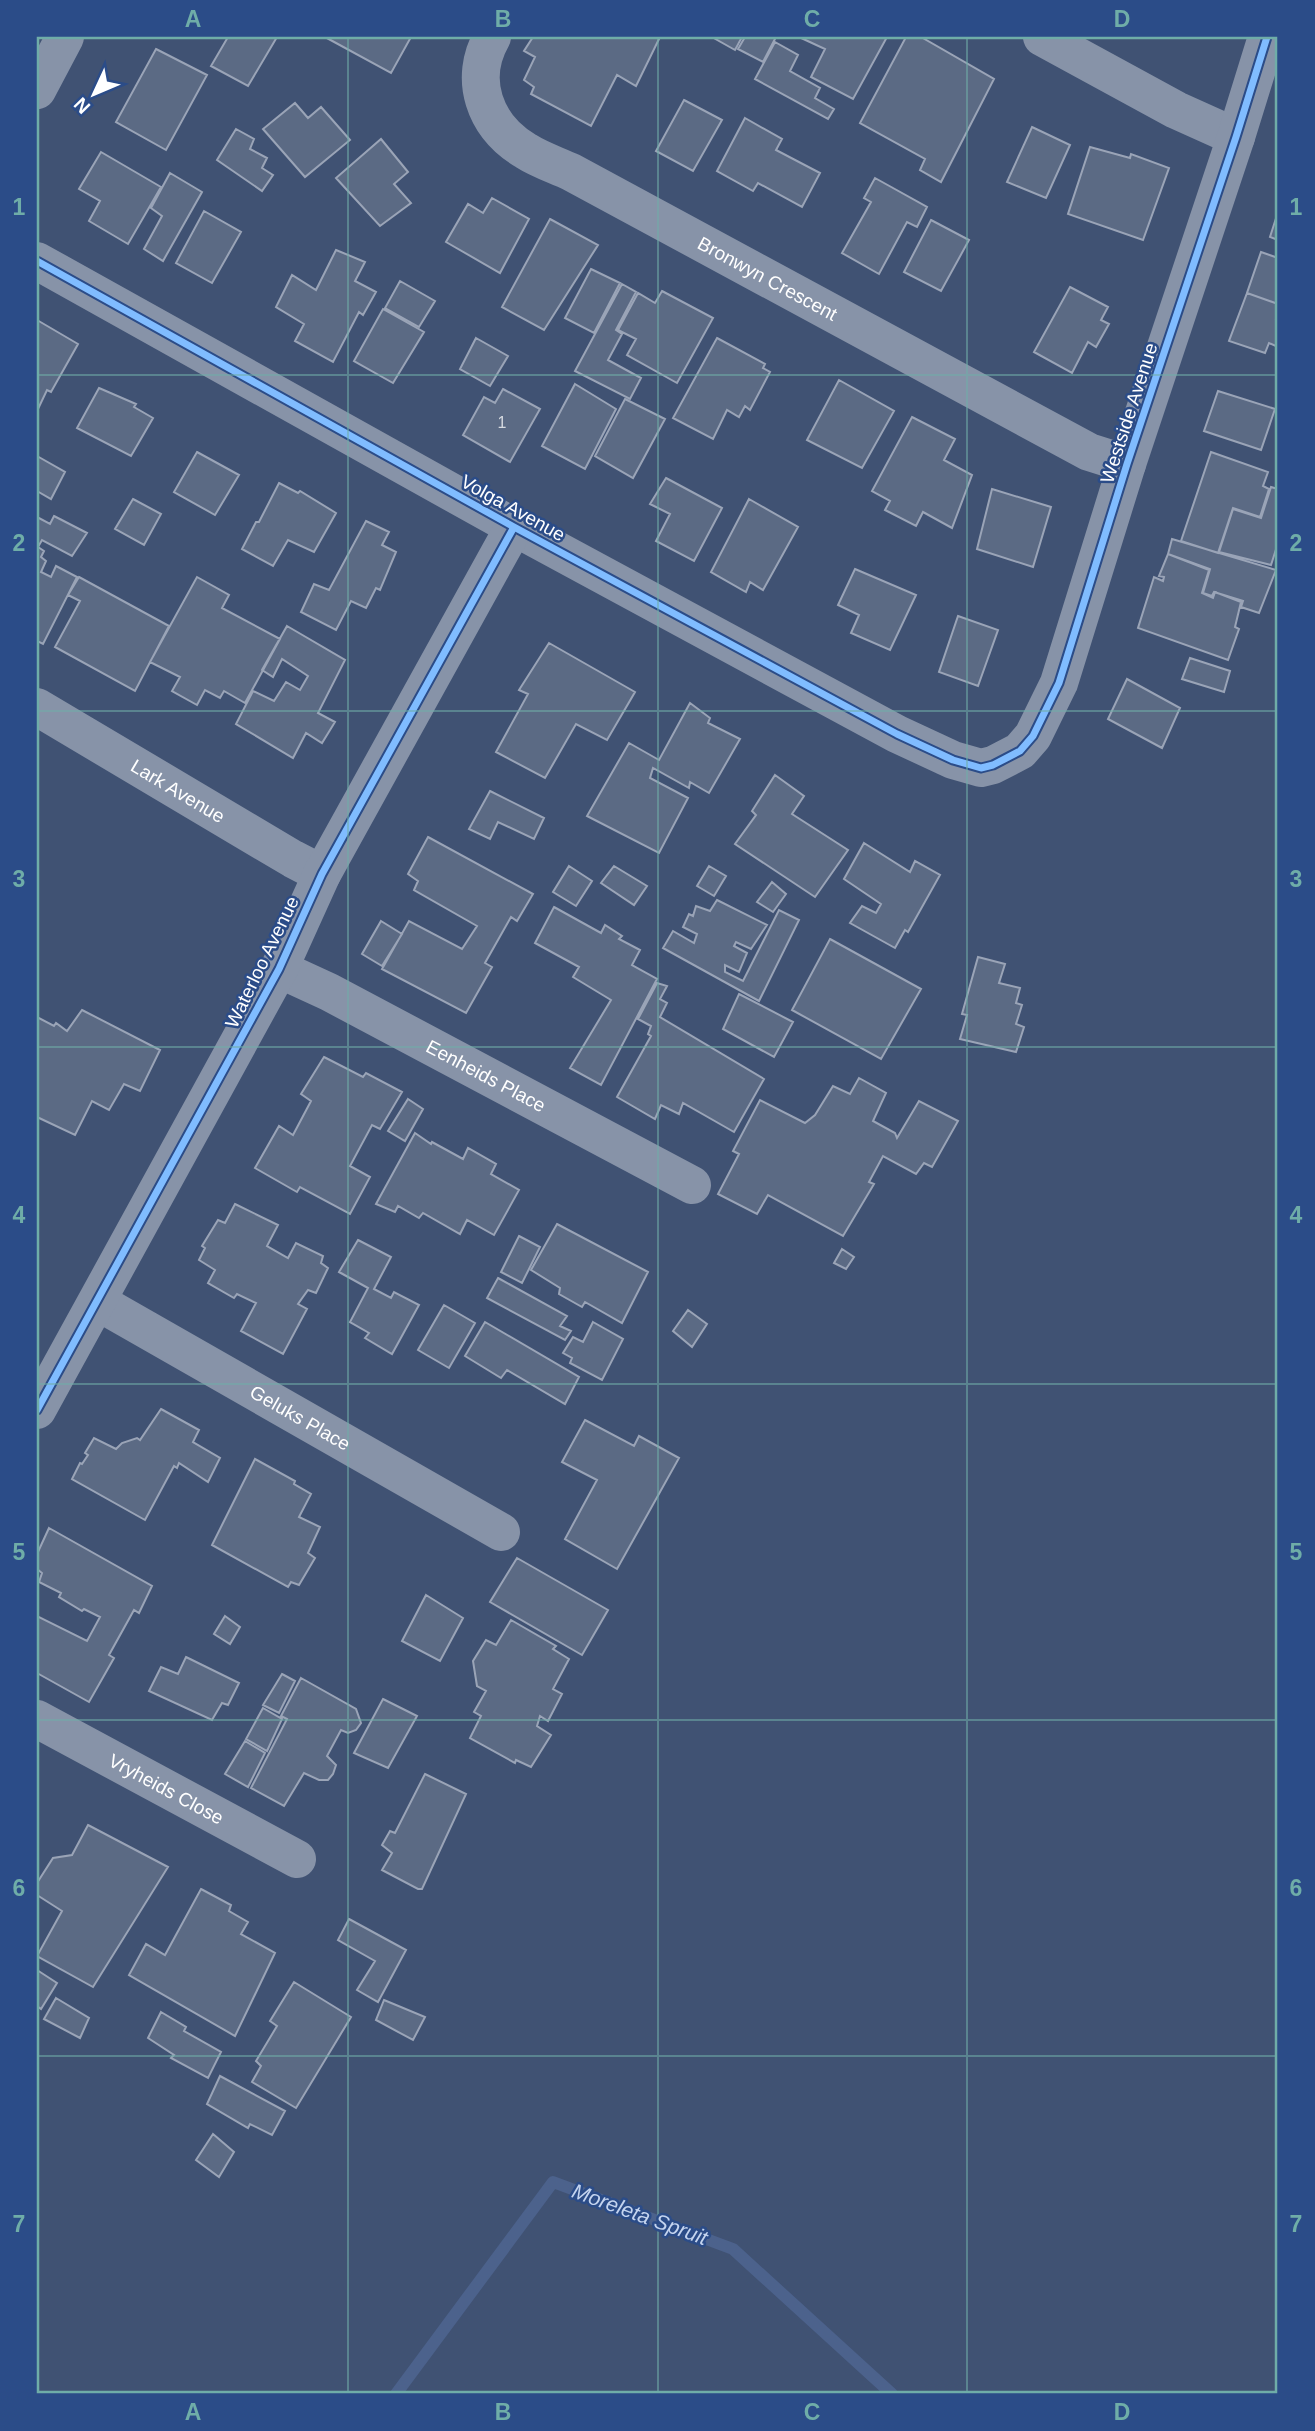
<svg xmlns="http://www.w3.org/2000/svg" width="1315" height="2431" viewBox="0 0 1315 2431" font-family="Arial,sans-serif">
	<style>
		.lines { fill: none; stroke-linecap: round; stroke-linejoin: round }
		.stream { stroke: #4c628c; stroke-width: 12 }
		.building { fill: #5b6a84; stroke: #9aa4b7; stroke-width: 2 }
		.minor { stroke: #8793a8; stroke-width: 38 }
		.cycleway-casing { stroke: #2b4c88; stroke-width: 11 }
		.cycleway { stroke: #80bcff; stroke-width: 7 }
		.grid { fill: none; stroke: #6fada8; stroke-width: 2; stroke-opacity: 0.55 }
		.labels { text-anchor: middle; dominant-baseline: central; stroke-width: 5; stroke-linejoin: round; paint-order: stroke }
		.number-label { font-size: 16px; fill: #d6dae0 }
		.street-label { font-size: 19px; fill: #fff; stroke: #2b4c88 }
		.water-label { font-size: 21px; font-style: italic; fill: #c4d4ef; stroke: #2b4c88 }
		.neatline { fill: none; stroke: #6fada8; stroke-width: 2.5 }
		.grid-label { font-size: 23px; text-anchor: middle; font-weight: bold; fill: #6fada8 }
	</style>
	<rect width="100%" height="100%" fill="#405273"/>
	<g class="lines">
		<path class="stream" d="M396,2394L553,2182L733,2249L892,2394"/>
	</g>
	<path class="building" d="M228,37H277L248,86L211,66Z
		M325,37H411L391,73Z
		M533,37H660L636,86L617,75L591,126L531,94L534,87L524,80L535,57L524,51Z
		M712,37H742L735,50Z
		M745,37H776L763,62L738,49Z
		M799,37H887L853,99L811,77L825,49Z
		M906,37H921L994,79L941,182L920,170L925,159L860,123Z
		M775,42L798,55L790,71L820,88L815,98L834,109L828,119L755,79Z
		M156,49L207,75L166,150L116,122Z
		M684,100L722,120L693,171L656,151Z
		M295,103L308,118L321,107L350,140L305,177L263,129Z
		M745,118L782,139L776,150L820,173L802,207L758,183L753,191L717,171Z
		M1032,127L1070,145L1046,198L1007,182Z
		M236,129L254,139L250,149L267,158L262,168L273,175L262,191L217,160Z
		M381,139L408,172L394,184L411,203L380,226L336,178Z
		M1090,147L1130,158L1131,154L1169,168L1143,240L1068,214Z
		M101,152L161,187L128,244L89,221L100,201L79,189Z
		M170,173L202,192L163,261L144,249L162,216L151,208Z
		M875,178L927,207L917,227L907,222L879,274L842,253L871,202L864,198Z
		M492,198L529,219L500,273L446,242L468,204L483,213Z
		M204,211L241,232L212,283L176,263Z
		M1278,212V240L1270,237Z
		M550,219L598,245L544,330L502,307Z
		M931,220L969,240L941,291L904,272Z
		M336,250L365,262L355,281L376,292L363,315L359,312L333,362L295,341L304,324L276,307L292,275L316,290Z
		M1261,252L1278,258V304L1247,293Z
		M591,269L620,283L594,333L565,318Z
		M400,281L435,301L419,327L385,308Z
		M622,284L636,292L616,330L622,334L608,360L641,378L630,399L575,371Z
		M1070,287L1108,307L1101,320L1109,324L1096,347L1088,342L1072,373L1034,352Z
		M662,291L713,318L677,383L627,355L636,339L618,330L638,293L655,303Z
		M1247,293L1278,304L1276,319H1278V347L1269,343L1265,353L1229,341Z
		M383,309L424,332L393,383L354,361Z
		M37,320L78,344L51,392L47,390L37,411Z
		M476,338L508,356L490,386L460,369Z
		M717,338L765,364L763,368L770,372L750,410L745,406L739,417L727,410L713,439L673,418Z
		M839,380L894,411L862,468L807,440Z
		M575,384L616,409L585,469L542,446Z
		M99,388L136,404L134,407L153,418L131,456L77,428Z
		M503,389L540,409L510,462L463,435L484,397L495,403Z
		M1218,391L1275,409L1261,450L1204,431Z
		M625,399L665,419L633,478L595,456Z
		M912,417L955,439L944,460L972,475L952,528L923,512L916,526L885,510L890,501L872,491Z
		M197,452L239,475L215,515L174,492Z
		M1211,452L1268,472L1263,486L1269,489L1260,517L1233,508L1218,553L1181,541Z
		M37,456L65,472L51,499L37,491Z
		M666,478L722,508L694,561L656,541L670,514L650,504Z
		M279,483L298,493L300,491L336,513L314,552L288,540L273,566L242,549L256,522H259Z
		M1271,487L1278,489V543L1271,565L1219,552L1233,509L1261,518Z
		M992,489L1051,507L1033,567L977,549Z
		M133,499L161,514L144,545L115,529Z
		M749,499L798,527L763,590L750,582L746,592L711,572Z
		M54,516L87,533L72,556L42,540L38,547L44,551L41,557L46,561L41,572L51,577L56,566L77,577L43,644L37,641V517L50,524Z
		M366,521L389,532L382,545L396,552L380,590L376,588L366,608L351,601L336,630L301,612L314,584L329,590Z
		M1172,539L1276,570L1259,613L1241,607L1243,601L1214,592L1212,596L1203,593L1210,569L1168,554Z
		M1168,554L1209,570L1202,593L1213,598L1215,592L1241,602L1235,627L1239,629L1228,660L1138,628L1154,577L1163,581L1164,577L1159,576Z
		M855,569L916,595L890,650L851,633L859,615L838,605Z
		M79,577L169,626L135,691L55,647L80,601L68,595Z
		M197,577L229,595L222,608L280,639L245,703L224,691L220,698L205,690L197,705L172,691L180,677L150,662Z
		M958,616L998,630L978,686L939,672Z
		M287,626L345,660L318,713L335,722L322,743L306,733L293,758L236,724L253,691L274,701L286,682L300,690L308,676L282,659L273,677L262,670Z
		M549,643L635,692L607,740L576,724L545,778L496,752L528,694L519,690Z
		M1190,658L1230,671L1224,692L1182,679Z
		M1127,679L1180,708L1162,748L1108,719Z
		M690,703L710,718L708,723L740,739L709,793L690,782L689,788L653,768L650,778L688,798L659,853L587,816L629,743L659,760Z
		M775,775L804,796L792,814L848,850L815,897L735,844L756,815L752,811Z
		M490,791L544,818L534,839L498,822L490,839L469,829Z
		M428,837L533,894L517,921L511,917L485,963L492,967L466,1013L382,969L409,921L462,949L477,926L414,890L418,881L408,874Z
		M864,843L910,872L915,861L940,875L908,932L905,930L895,948L850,923L862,906L876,913L881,904L844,879Z
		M569,866L592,881L576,906L553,892Z
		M614,866L647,886L634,905L601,883Z
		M709,866L726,876L714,896L697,886Z
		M772,882L786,894L773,912L757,902Z
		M717,900L767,925L751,949L736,942L734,946L747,953L739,972L725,965V972L743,981L779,910L799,920L759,1001L663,948L673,931L694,943L697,934L683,927L689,914L693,916L696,906L710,911Z
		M554,907L601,933L605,925L622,936L619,939L640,950L632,965L657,979L601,1085L570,1068L611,1000L573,977L579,967L535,943Z
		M381,921L402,934L382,966L362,954Z
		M830,939L921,989L881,1059L792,1010Z
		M978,957L1005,964L999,983L1020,988L1016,1003L1022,1005L1016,1024L1024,1027L1016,1052L960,1039L967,1015L962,1014Z
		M657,983L667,986L660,999L667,1003L660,1017L764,1079L734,1132L683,1103L679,1114L661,1105L655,1119L617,1097L651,1036L648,1034L651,1026L638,1019Z
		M739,994L793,1022L774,1057L723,1029Z
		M82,1010L160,1050L140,1091L124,1084L109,1110L92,1101L75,1135L37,1117V1017L54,1026L56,1023L67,1031Z
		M324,1057L363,1077L366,1073L402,1092L380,1129L372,1125L350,1166L370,1177L350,1214L300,1187L297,1192L255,1168L279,1126L293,1135L311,1101L301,1094Z
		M859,1078L886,1093L873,1121L895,1133L897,1138L919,1101L958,1121L932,1167L924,1163L916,1174L883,1156L869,1182L874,1184L843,1236L768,1195L757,1214L718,1194L739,1154L733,1151L760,1100L805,1123L815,1115L833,1086L850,1094Z
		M408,1099L423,1109L405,1141L388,1131Z
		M415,1133L431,1144L432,1142L463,1159L468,1148L496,1164L491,1174L519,1190L494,1235L467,1220L460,1234L423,1213L419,1218L398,1206L395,1212L376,1204Z
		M235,1204L278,1225L267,1246L288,1258L296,1243L323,1256L321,1263L328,1268L316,1293L308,1290L298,1304L307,1309L283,1354L241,1331L256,1303L237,1294L234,1298L208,1283L215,1270L199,1260L205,1248L202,1246L218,1220L225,1223Z
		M557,1224L648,1272L622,1323L585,1302L582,1307L559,1294L560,1288L531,1270Z
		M519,1236L540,1247L522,1283L501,1272Z
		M358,1240L391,1257L374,1289L391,1298L394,1292L419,1305L392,1354L365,1338L369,1333L350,1322L368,1288L339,1272Z
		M842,1249L854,1257L846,1269L834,1263Z
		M498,1278L567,1316L560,1326L571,1331L565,1340L487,1298Z
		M444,1305L475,1323L449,1368L418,1350Z
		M688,1310L707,1324L692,1347L673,1331Z
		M485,1322L579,1377L565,1404L507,1370L501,1378L465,1356Z
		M593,1322L623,1339L602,1380L570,1363L572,1358L563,1353L573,1337L583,1342Z
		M161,1409L199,1430L193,1442L220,1458L208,1482L179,1463L177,1468L174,1466L145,1520L72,1479L80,1463L82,1464L88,1455L85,1453L94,1438L116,1449L122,1443L137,1438L140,1440Z
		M585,1420L634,1446L639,1436L679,1458L617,1569L565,1539L597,1480L562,1462Z
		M255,1459L295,1481L294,1484L311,1494L299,1517L320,1527L308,1553L315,1558L299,1585L291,1582L288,1587L212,1545Z
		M49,1528L152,1586L139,1613L134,1610L109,1655L114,1658L89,1702L37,1673V1616L87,1641L100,1617L84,1609L82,1611L59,1597L61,1593L39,1582L42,1573L37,1569V1554Z
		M517,1558L608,1610L582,1655L490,1602Z
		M426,1595L463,1618L440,1661L402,1641Z
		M225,1616L240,1627L230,1644L214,1634Z
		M511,1620L556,1646L553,1649L569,1659L553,1689L562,1694L548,1721L540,1716L537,1726L551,1735L531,1767L516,1760L515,1763L470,1738L481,1716L474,1712L486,1691L477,1686L473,1661L486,1640L496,1645Z
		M186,1657L239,1683L228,1705L222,1703L212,1720L149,1691L161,1667L178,1674Z
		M282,1674L295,1681L279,1713L263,1705Z
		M301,1678L356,1709L361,1723L356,1730L348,1733L341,1730L327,1756L336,1765L333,1774L328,1780H319L304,1773L284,1806L251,1788L287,1719L281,1716Z
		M383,1699L417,1716L388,1768L354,1753Z
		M263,1708L282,1719L267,1751L246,1739Z
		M245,1741L265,1753L248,1787L225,1774Z
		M425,1774L466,1794L422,1889H418L382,1870L392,1853L382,1845L390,1831L395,1833Z
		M88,1825L168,1867L93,1987L37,1956L62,1911L37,1895V1883L53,1858L72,1855Z
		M201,1889L231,1905L229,1911L248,1922L241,1934L275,1953L235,2036L129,1975L146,1944L165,1955Z
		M349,1919L406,1950L378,2002L357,1990L375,1961L338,1940Z
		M37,1970L57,1983L41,2009L37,2006Z
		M294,1982L351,2017L296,2108L252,2082L261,2066L256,2061L277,2026L270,2021Z
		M56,1998L89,2018L80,2038L44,2019Z
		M384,2000L425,2017L413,2040L376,2020Z
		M161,2012L186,2027L184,2031L221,2052L208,2078L171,2058L174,2055L148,2038Z
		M220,2076L285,2111L272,2135L250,2124L248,2128L207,2104Z
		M213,2134L234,2152L219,2177L196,2160Z"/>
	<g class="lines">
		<g class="minor">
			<path id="s1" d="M492,37C468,79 484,126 526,151C540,160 556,165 571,172L1089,452L1127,464"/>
			<path d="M1042,37L1176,110L1236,137"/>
			<path d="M37,90L65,37"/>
			<path d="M37,261L514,527L897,734L953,760L981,768L993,765L1020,751L1033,736L1059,683L1127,464L1236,137L1267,37"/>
			<path id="s2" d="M37,707L293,859L322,874"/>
			<path id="s3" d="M279,969L329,992L692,1185"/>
			<path id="s4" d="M98,1302L501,1532"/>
			<path d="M37,1410L279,969L322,874L514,527"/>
			<path id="s5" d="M37,1719L297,1859"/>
		</g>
		<g class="cycleway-casing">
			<path id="cycleway" d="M37,261L514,527L897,734L953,760L981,768L993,765L1020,751L1033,736L1059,683L1127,464L1236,137L1267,37
				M37,1410L279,969L322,874L514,527"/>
		</g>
		<use href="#cycleway" class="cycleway"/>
	</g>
	<path class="grid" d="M348,37V2394M658,37V2394M967,37V2394M37,375H1278M37,711H1278M37,1047H1278M37,1384H1278M37,1720H1278M37,2056H1278"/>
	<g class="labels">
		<g class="number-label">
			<text x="502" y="422">1</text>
		</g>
		<g class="street-label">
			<text stroke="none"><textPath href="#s1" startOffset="406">Bronwyn Crescent</textPath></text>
			<text transform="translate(1129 413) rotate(-72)">Westside Avenue</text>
			<text transform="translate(513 508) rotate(29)">Volga Avenue</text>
			<text stroke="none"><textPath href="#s2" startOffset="164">Lark Avenue</textPath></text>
			<text transform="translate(262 962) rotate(-64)">Waterloo Avenue</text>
			<text stroke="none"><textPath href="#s3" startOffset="233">Eenheids Place</textPath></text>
			<text stroke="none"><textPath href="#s4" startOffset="233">Geluks Place</textPath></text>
			<text stroke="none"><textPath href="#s5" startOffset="147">Vryheids Close</textPath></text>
		</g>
		<g class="water-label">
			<text transform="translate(640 2214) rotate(20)">Moreleta Spruit</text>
		</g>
	</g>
	<rect width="1315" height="2431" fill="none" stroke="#2b4c88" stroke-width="77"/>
	<g transform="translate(94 94) rotate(226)" stroke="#2b4c88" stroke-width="5" paint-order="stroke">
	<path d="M0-5L12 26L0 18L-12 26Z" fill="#ffffff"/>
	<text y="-10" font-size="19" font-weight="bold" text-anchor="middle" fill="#ffffff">N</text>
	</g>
	<rect x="38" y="38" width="1238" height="2354" class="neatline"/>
	<g class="grid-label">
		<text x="193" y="27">A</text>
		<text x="503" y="27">B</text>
		<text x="812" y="27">C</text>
		<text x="1122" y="27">D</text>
		<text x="19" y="215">1</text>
		<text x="1296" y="215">1</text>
		<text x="19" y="551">2</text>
		<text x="1296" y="551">2</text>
		<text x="19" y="887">3</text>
		<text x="1296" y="887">3</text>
		<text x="19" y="1223">4</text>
		<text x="1296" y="1223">4</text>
		<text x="19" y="1560">5</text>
		<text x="1296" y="1560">5</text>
		<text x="19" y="1896">6</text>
		<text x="1296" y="1896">6</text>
		<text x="19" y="2232">7</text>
		<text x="1296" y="2232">7</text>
		<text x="193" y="2420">A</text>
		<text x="503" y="2420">B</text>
		<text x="812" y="2420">C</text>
		<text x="1122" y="2420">D</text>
	</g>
</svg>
